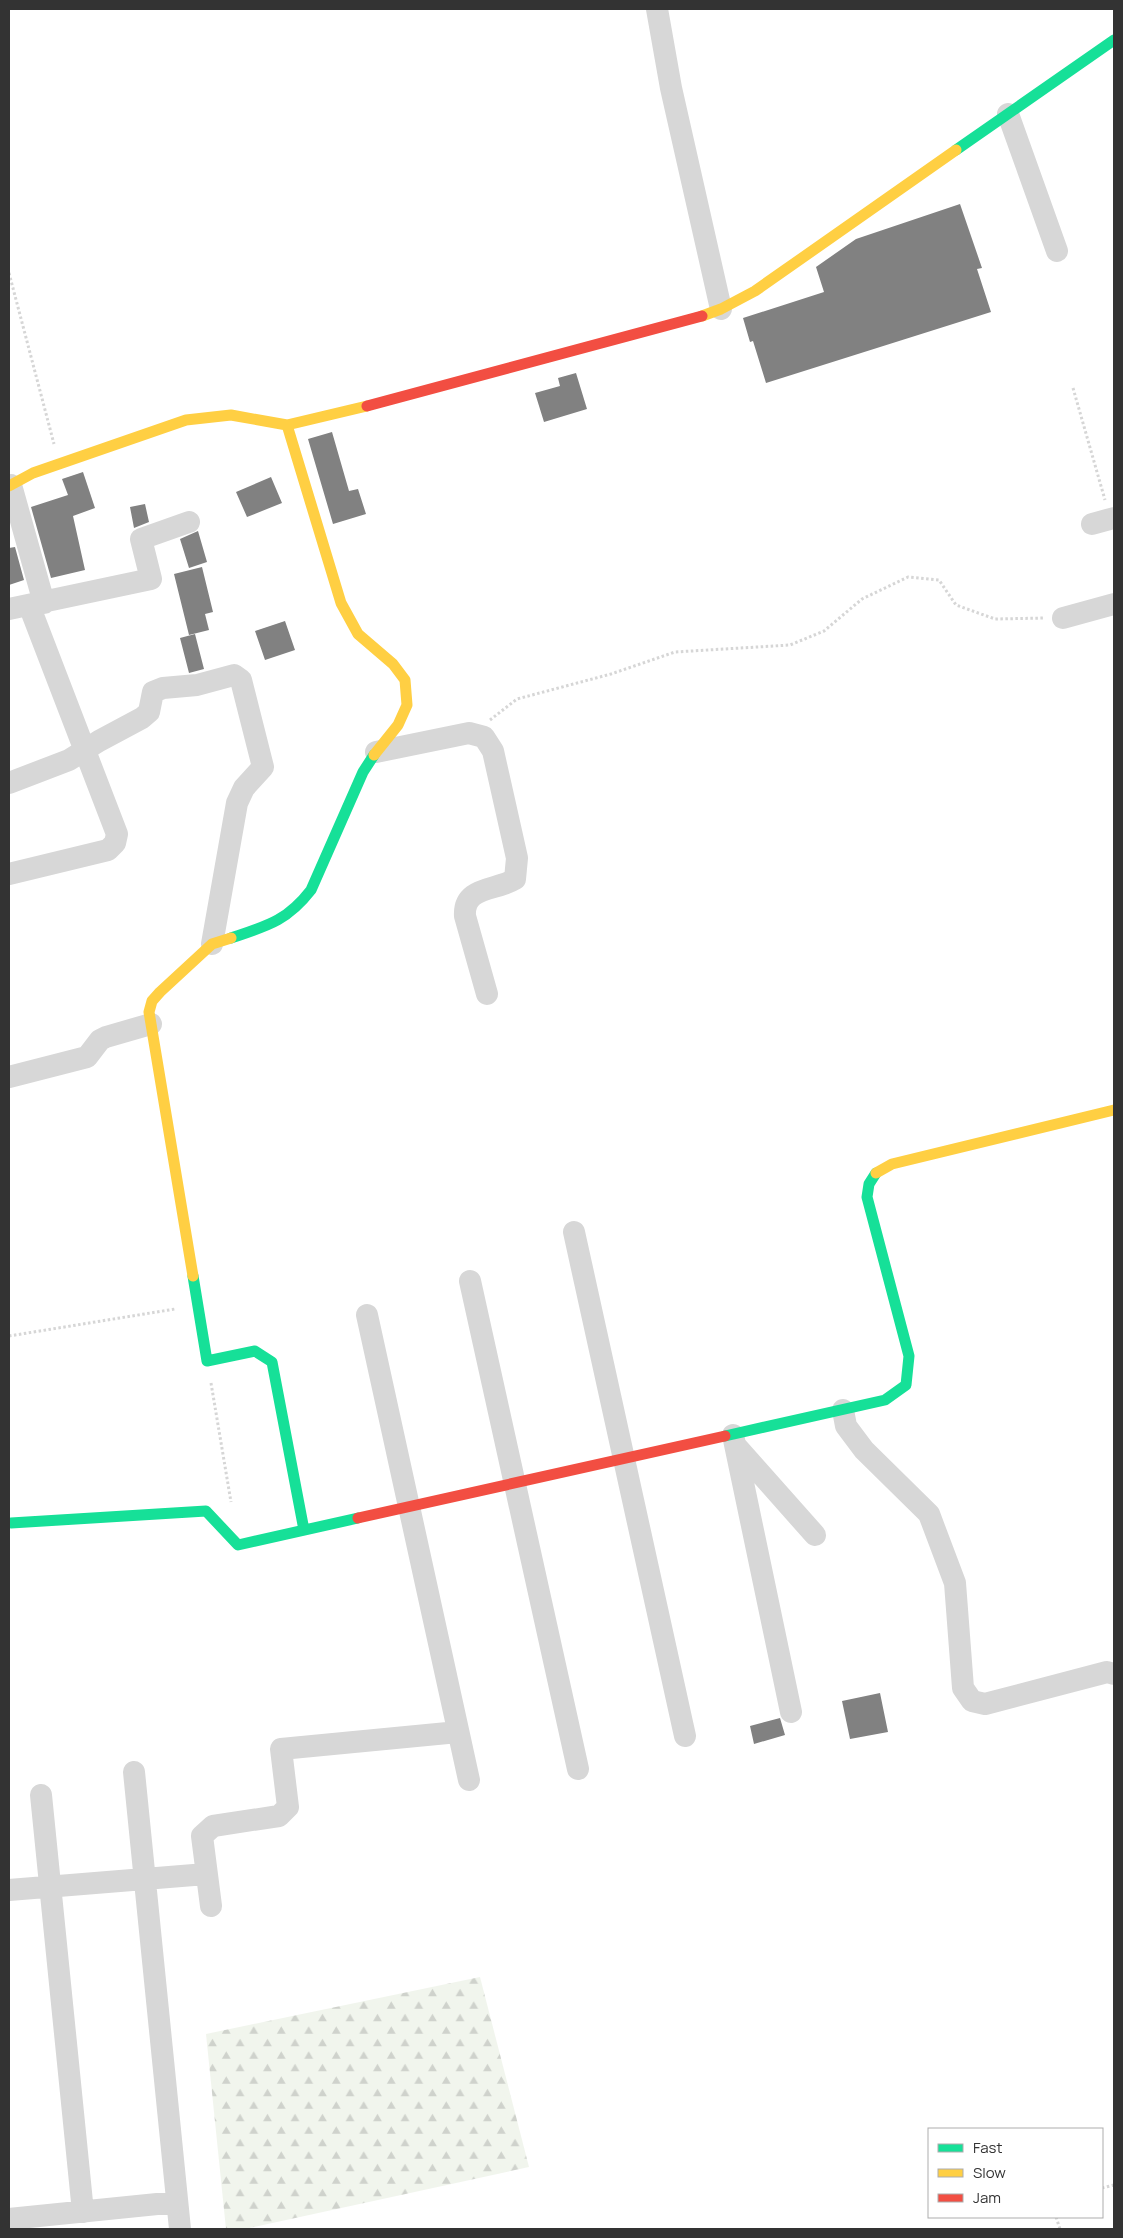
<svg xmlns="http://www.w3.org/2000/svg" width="1123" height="2238" viewBox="0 0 1123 2238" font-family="Manrope,sans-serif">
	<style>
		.forest { fill: url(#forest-firs) }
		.building { fill: #818181 }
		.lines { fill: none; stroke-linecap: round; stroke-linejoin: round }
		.path { stroke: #d6d6d6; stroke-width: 3; stroke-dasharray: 2.5 2.5; stroke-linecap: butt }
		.street { stroke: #d7d7d7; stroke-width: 22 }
		.fast { stroke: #16e098; stroke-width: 11 }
		.slow { stroke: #ffcf43; stroke-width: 11 }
		.jam { stroke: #f24e42; stroke-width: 11 }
	</style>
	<defs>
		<pattern id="forest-firs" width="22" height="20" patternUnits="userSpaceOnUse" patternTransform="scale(1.25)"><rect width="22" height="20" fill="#f1f5ed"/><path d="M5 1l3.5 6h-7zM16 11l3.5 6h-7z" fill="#cfd2cc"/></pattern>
	</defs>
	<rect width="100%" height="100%" fill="#fff"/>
	<path class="forest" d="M480,1977L529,2167L245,2229H226L206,2034Z"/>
	<path class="building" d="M960,204L982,268L977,269L991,312L766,383L753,341L750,342L743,318L824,292L816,267L856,239Z
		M576,373L587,409L544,422L535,393L560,386L558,378Z
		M332,432L349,491L358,489L366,514L333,524L308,439Z
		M83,472L95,508L73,516L85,570L51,578L31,507L68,495L62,479Z
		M271,477L282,503L247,517L236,492Z
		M145,504L149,522L134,528L130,507Z
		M198,531L207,562L189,568L180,539Z
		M15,547L24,580L9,585V548Z
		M202,567L213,612L205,614L209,630L189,635L174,574Z
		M285,621L295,650L265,660L255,631Z
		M195,634L204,669L189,673L180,638Z
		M880,1693L888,1732L850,1739L842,1701Z
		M780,1718L785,1735L754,1744L750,1726Z"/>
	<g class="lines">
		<path class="path" d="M9,273L54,444
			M1073,388L1105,500
			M490,720L517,699L611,674L675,652L790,645L824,631L862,599L908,577L939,580L956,605L995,619L1045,618
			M9,1336L175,1309
			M211,1383L231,1502
			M1102,2188L1114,2185
			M1056,2217L1060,2229"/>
		<path class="street" d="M657,9L671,88L721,309
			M1008,114L1057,251
			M11,485L44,603
			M1092,524L1114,518
			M9,609L151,579L141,539L189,522
			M1063,618L1114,604
			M376,752L469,733L484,737L493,751L517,858L515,879C496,891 463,886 465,916L487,994
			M9,783L69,760L99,741L142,718L149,712L153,692L163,688L197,685L234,675L241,680L263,767L244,788L237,803L212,944
			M9,874L108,850L115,843L117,834L29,605
			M9,1077L87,1057L100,1040L106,1037L151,1024
			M574,1232L685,1736
			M470,1281L578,1769
			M367,1315L469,1780
			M843,1410L846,1426L864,1450L929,1514L955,1583L963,1688L972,1701L985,1704L1107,1672L1114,1674
			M733,1435L791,1712
			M736,1446L815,1535
			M134,1772L180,2229
			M41,1795L83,2212
			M9,1890L206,1874
			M211,1906L202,1836L213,1826L279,1816L288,1807L281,1749L458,1732
			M9,2219L177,2202"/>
		<path class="fast" d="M956,150L1114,40
			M231,938C267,926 287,921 311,890L363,772L374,755
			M193,1276L207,1361L255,1351L272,1362L304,1530
			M725,1436L885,1400L906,1385L909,1356L867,1197L869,1184L876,1173
			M11,1523L206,1511L238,1545L358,1518"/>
		<path class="slow" d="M702,316L721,309L755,291L956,150
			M287,425L341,603L358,634L393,664L405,680L407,705L398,725L374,755
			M9,486L33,473L186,420L231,415L287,425L367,406
			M876,1173L892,1164L1114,1110
			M193,1276L149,1012L152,1001L160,992L212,944L231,938"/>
		<path class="jam" d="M367,406L702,316
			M358,1518L725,1436"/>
	</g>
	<rect width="1123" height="2238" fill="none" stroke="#333333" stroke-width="20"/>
	<rect x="928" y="2128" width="175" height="90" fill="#ffffff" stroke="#adadad"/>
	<rect x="938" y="2144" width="25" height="8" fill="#16e098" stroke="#adadad"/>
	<text x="973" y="2153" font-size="15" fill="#333333">Fast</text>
	<rect x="938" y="2169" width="25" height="8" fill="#ffcf43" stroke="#adadad"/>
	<text x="973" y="2178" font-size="15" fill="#333333">Slow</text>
	<rect x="938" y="2194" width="25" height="8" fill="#f24e42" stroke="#adadad"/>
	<text x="973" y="2203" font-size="15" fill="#333333">Jam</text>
</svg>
